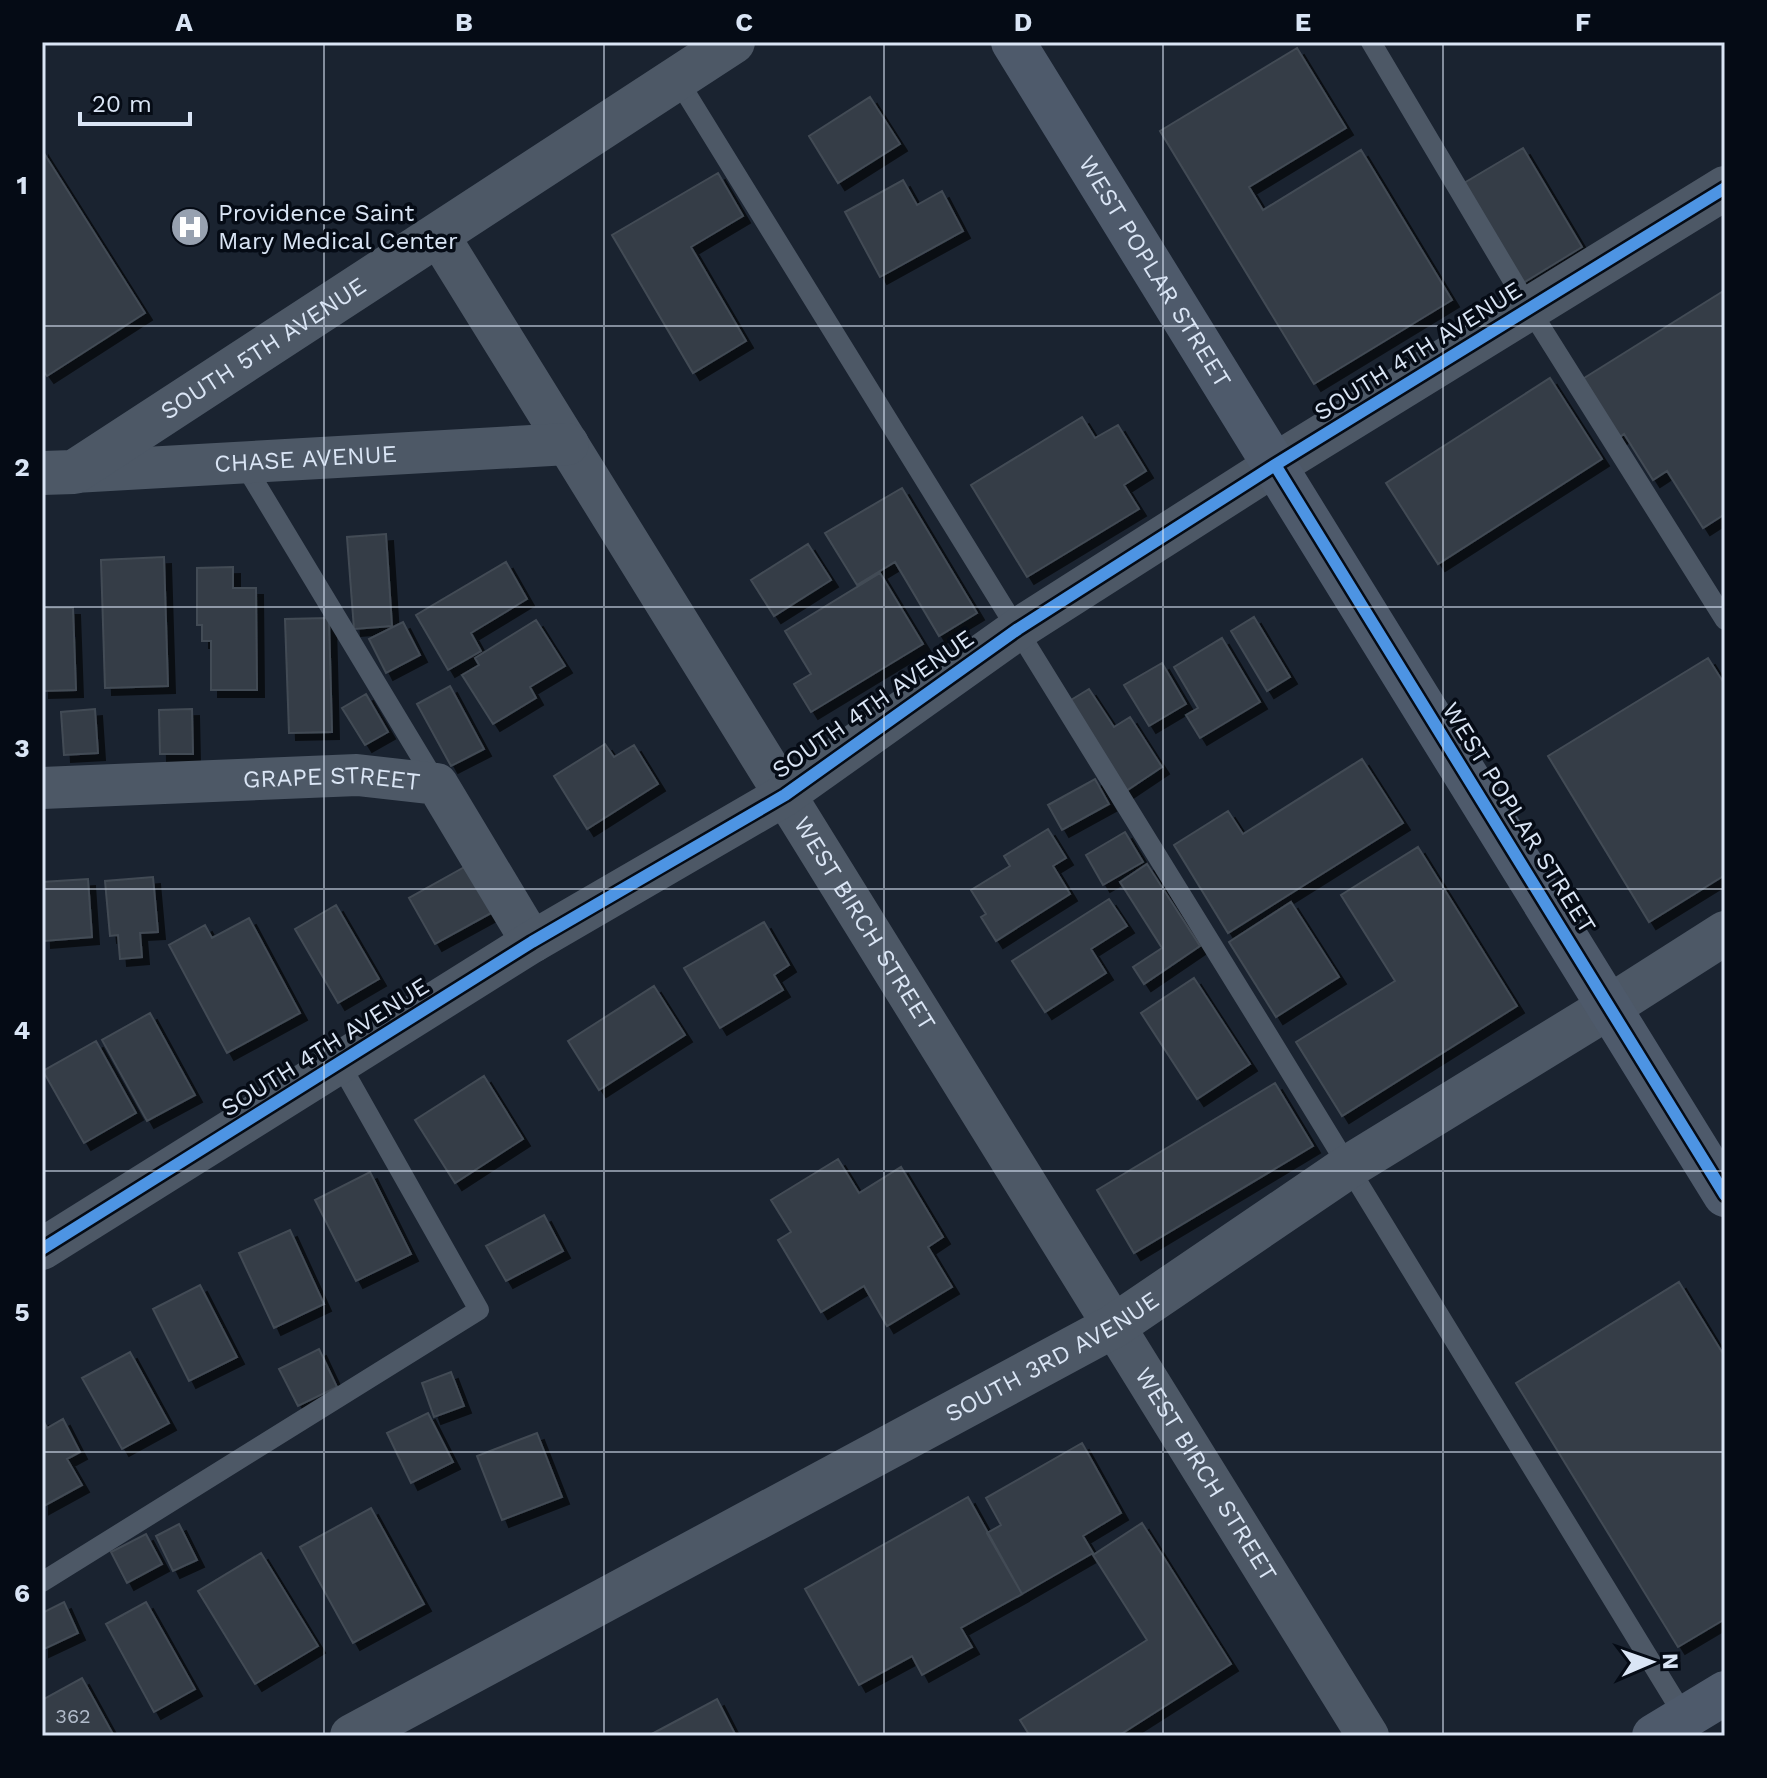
<svg xmlns="http://www.w3.org/2000/svg" width="1767" height="1778" viewBox="0 0 1767 1778" font-family="'Work Sans',sans-serif">
	<style>
		.building { fill: #353d47; stroke: #434b55; stroke-width: 2; filter: url(#shadow) }
		.lines { fill: none; stroke-linecap: round; stroke-linejoin: round }
		.service { stroke: #4d5866; stroke-width: 20 }
		.minor { stroke: #4d5866; stroke-width: 42 }
		.tertiary { stroke: #4d5866; stroke-width: 44 }
		.secondary { stroke: #4e5a6b; stroke-width: 44 }
		.cycleway-casing { stroke: #050b15; stroke-width: 17 }
		.cycleway { stroke: #4d94e3; stroke-width: 12 }
		.grid { fill: none; stroke: #dae5f5; stroke-width: 2; stroke-opacity: 0.55 }
		.labels { text-anchor: middle; dominant-baseline: central; stroke-width: 7; stroke-linejoin: round; paint-order: stroke }
		.number-label { font-size: 20px; fill: #b1bbca }
		.poi-label { font-size: 24px; fill: #dae5f5; stroke: #050b15; text-anchor: start }
		.street-label { font-size: 24px; fill: #dae5f5; stroke: #050b15 }
		.neatline { fill: none; stroke: #dae5f5; stroke-width: 3 }
		.grid-label { font-size: 26px; text-anchor: middle; font-weight: bold; fill: #dae5f5 }
	</style>
	<defs>
		<filter id="shadow"><feDropShadow dx="7" dy="7" stdDeviation="0" flood-color="#0009"/></filter>
	</defs>
	<rect width="100%" height="100%" fill="#1a2330"/>
	<path class="building" d="M1297,48L1346,128L1249,187L1263,210L1361,150L1452,300L1314,384L1160,131Z
		M870,97L900,144L838,183L809,136Z
		M1523,148L1582,247L1523,283L1464,183Z
		M42,150L145,313L47,376L42,369Z
		M718,173L743,216L691,247L746,341L693,373L612,235Z
		M903,180L917,205L942,191L963,231L880,277L845,212Z
		M1725,290V514L1703,528L1667,471L1653,480L1624,434L1617,439L1581,380Z
		M1550,378L1602,459L1438,564L1386,483Z
		M1082,417L1095,438L1118,425L1146,471L1124,485L1139,509L1027,577L971,485Z
		M902,488L977,613L939,636L895,562L857,585L825,533Z
		M386,534L392,626L354,629L347,537Z
		M808,544L831,580L774,616L751,580Z
		M164,557L168,686L105,688L101,560Z
		M506,562L527,599L471,633L481,651L448,670L416,615Z
		M233,567V588H256L257,690H211V641H202V625H197V568Z
		M880,573L923,644L811,712L794,684L811,674L785,631Z
		M42,608H73L76,690L42,691Z
		M1254,617L1290,677L1267,691L1231,631Z
		M329,618L332,732L289,733L285,619Z
		M536,620L565,666L530,687L536,698L493,724L462,675L479,665L475,658Z
		M403,622L420,655L386,673L369,639Z
		M1222,638L1260,702L1200,738L1186,715L1198,708L1174,667Z
		M1708,658L1725,685V875L1649,922L1548,756Z
		M1162,663L1186,704L1149,726L1124,685Z
		M450,686L484,749L451,766L417,704Z
		M1089,689L1114,727L1130,717L1162,767L1123,793L1066,703Z
		M366,694L388,732L365,745L342,708Z
		M95,709L98,753L64,755L61,712Z
		M192,709L193,754H160L159,710Z
		M605,744L614,757L634,745L658,784L587,829L554,776Z
		M1362,759L1403,823L1228,933L1174,845L1228,811L1243,834Z
		M1095,779L1109,804L1062,830L1048,805Z
		M1048,829L1066,858L1053,866L1070,894L996,941L981,917L986,914L971,890L1010,866L1004,856Z
		M1125,832L1143,862L1103,885L1086,855Z
		M1418,847L1517,1006L1342,1116L1296,1042L1395,981L1341,895Z
		M1147,864L1200,946L1144,984L1133,967L1162,948L1120,882Z
		M468,865L493,912L435,944L409,898Z
		M153,877L158,932L140,933L142,957L120,959L118,935L110,936L105,881Z
		M88,879L92,937L44,941L42,882Z
		M1109,899L1127,926L1091,949L1106,973L1045,1012L1012,961Z
		M1291,902L1339,977L1276,1017L1229,942Z
		M336,905L379,979L338,1003L295,929Z
		M249,918L300,1013L227,1053L169,945L205,925L212,938Z
		M764,922L789,965L774,975L783,990L720,1028L684,968Z
		M1194,978L1250,1064L1197,1099L1141,1013Z
		M654,986L685,1035L599,1090L568,1041Z
		M150,1013L195,1095L147,1121L102,1040Z
		M96,1041L136,1113L84,1143L43,1071Z
		M484,1076L523,1139L455,1183L415,1120Z
		M1275,1083L1313,1146L1134,1253L1097,1190Z
		M838,1159L859,1193L901,1167L943,1237L928,1247L952,1287L887,1326L864,1286L821,1312L778,1240L791,1232L771,1200Z
		M370,1172L411,1254L356,1281L315,1200Z
		M544,1215L563,1251L506,1281L486,1246Z
		M290,1230L324,1304L274,1328L239,1253Z
		M1679,1282L1725,1357V1619L1678,1647L1516,1383Z
		M200,1285L237,1357L189,1381L153,1309Z
		M319,1349L337,1387L298,1406L279,1369Z
		M130,1352L169,1423L122,1449L82,1378Z
		M451,1372L464,1406L434,1417L422,1383Z
		M428,1413L453,1462L411,1483L387,1433Z
		M42,1418L47,1428L63,1419L80,1452L67,1459L82,1485L42,1507Z
		M537,1433L562,1497L502,1520L477,1456Z
		M1082,1443L1121,1513L1083,1536L1093,1553L1022,1594L987,1533L1001,1525L986,1498Z
		M968,1497L1022,1594L961,1628L972,1647L922,1675L912,1656L859,1685L805,1589Z
		M371,1508L424,1604L353,1643L300,1547Z
		M1142,1523L1231,1664L1118,1736H1030L1020,1720L1147,1640L1093,1555Z
		M179,1524L197,1560L173,1571L156,1536Z
		M146,1534L162,1564L127,1583L111,1552Z
		M261,1553L318,1646L255,1684L198,1591Z
		M64,1602L78,1633L42,1650V1613Z
		M146,1602L195,1689L154,1712L106,1624Z
		M82,1678L114,1736H44L42,1732V1700Z
		M717,1699L736,1736H648Z"/>
	<g class="lines">
		<path class="service" d="M1371,42L1529,308L1725,620
			M676,77L1269,1037L1686,1719
			M244,464L437,784
			M42,1582L479,1310L340,1064"/>
		<g class="minor">
			<path id="s1" d="M438,235L1368,1736"/>
			<path id="s2" d="M74,472L568,444"/>
			<path id="s3" d="M42,788L357,775L437,784L532,942"/>
			<path d="M42,1249L532,942L785,795L1018,629L1275,465"/>
		</g>
		<g class="tertiary">
			<path d="M1275,465L1725,188"/>
			<path id="s4" d="M42,473L74,472L733,42"/>
			<path id="s5" d="M352,1736L1114,1326L1348,1167L1609,1007L1725,933"/>
		</g>
		<g class="secondary">
			<path id="s6" d="M1013,42L1725,1195"/>
			<path d="M1654,1736L1725,1693"/>
		</g>
		<g class="cycleway-casing">
			<path id="cycleway" d="M1275,465L1725,1195
				M42,1249L532,942L785,795L1018,629L1275,465L1725,188"/>
		</g>
		<use href="#cycleway" class="cycleway"/>
	</g>
	<path class="grid" d="M324,42V1736M604,42V1736M884,42V1736M1163,42V1736M1443,42V1736M42,326H1725M42,607H1725M42,889H1725M42,1171H1725M42,1452H1725"/>
	<defs>
		<g id="hospital-disc" transform="scale(2)"><circle r="9.5" fill="#97a1b0" stroke="#050b15"/><path d="M-5-5h3v3.5h4V-5h3V5h-3V1.5h-4V5h-3Z" fill="#fff"/></g>
	</defs>
	<g fill-rule="evenodd">
		<use href="#hospital-disc" x="190" y="227"/>
	</g>
	<g class="labels">
		<g class="number-label">
			<text x="73" y="1716">362</text>
		</g>
		<g class="poi-label">
			<text x="218" y="213">Providence Saint<tspan x="218" dy="28">Mary Medical Center</tspan></text>
		</g>
		<g class="street-label">
			<text stroke="none"><textPath href="#s6" startOffset="270">WEST POPLAR STREET</textPath></text>
			<text stroke="none"><textPath href="#s4" startOffset="258">SOUTH 5TH AVENUE</textPath></text>
			<text transform="translate(1418 351) rotate(-32)">SOUTH 4TH AVENUE</text>
			<text stroke="none"><textPath href="#s2" startOffset="232">CHASE AVENUE</textPath></text>
			<text transform="translate(873 704) rotate(-35)">SOUTH 4TH AVENUE</text>
			<text stroke="none"><textPath href="#s3" startOffset="290">GRAPE STREET</textPath></text>
			<text transform="translate(1519 818) rotate(58)">WEST POPLAR STREET</text>
			<text stroke="none"><textPath href="#s1" startOffset="810">WEST BIRCH STREET</textPath></text>
			<text transform="translate(325 1047) rotate(-32)">SOUTH 4TH AVENUE</text>
			<text stroke="none"><textPath href="#s5" startOffset="796">SOUTH 3RD AVENUE</textPath></text>
			<text stroke="none"><textPath href="#s1" startOffset="1458">WEST BIRCH STREET</textPath></text>
		</g>
	</g>
	<rect width="1767" height="1778" fill="none" stroke="#050b15" stroke-width="88"/>
	<g transform="translate(1651 1662) rotate(88)" stroke="#050b15" stroke-width="6" paint-order="stroke">
	<path d="M0-6L14 30L0 20L-14 30Z" fill="#dae5f5"/>
	<text y="-12" font-size="22" font-weight="bold" text-anchor="middle" fill="#dae5f5">N</text>
	</g>
	<path d="M80 112v12h110v-12" fill="none" stroke="#dae5f5" stroke-width="4"/>
	<text x="92" y="112" font-size="24" fill="#dae5f5" stroke="#050b15" stroke-width="6" paint-order="stroke">20 m</text>
	<rect x="44" y="44" width="1679" height="1690" class="neatline"/>
	<g class="grid-label">
		<text x="184" y="31">A</text>
		<text x="464" y="31">B</text>
		<text x="744" y="31">C</text>
		<text x="1023" y="31">D</text>
		<text x="1303" y="31">E</text>
		<text x="1583" y="31">F</text>
		<text x="22" y="194">1</text>
		<text x="22" y="476">2</text>
		<text x="22" y="757">3</text>
		<text x="22" y="1039">4</text>
		<text x="22" y="1321">5</text>
		<text x="22" y="1602">6</text>
	</g>
</svg>
